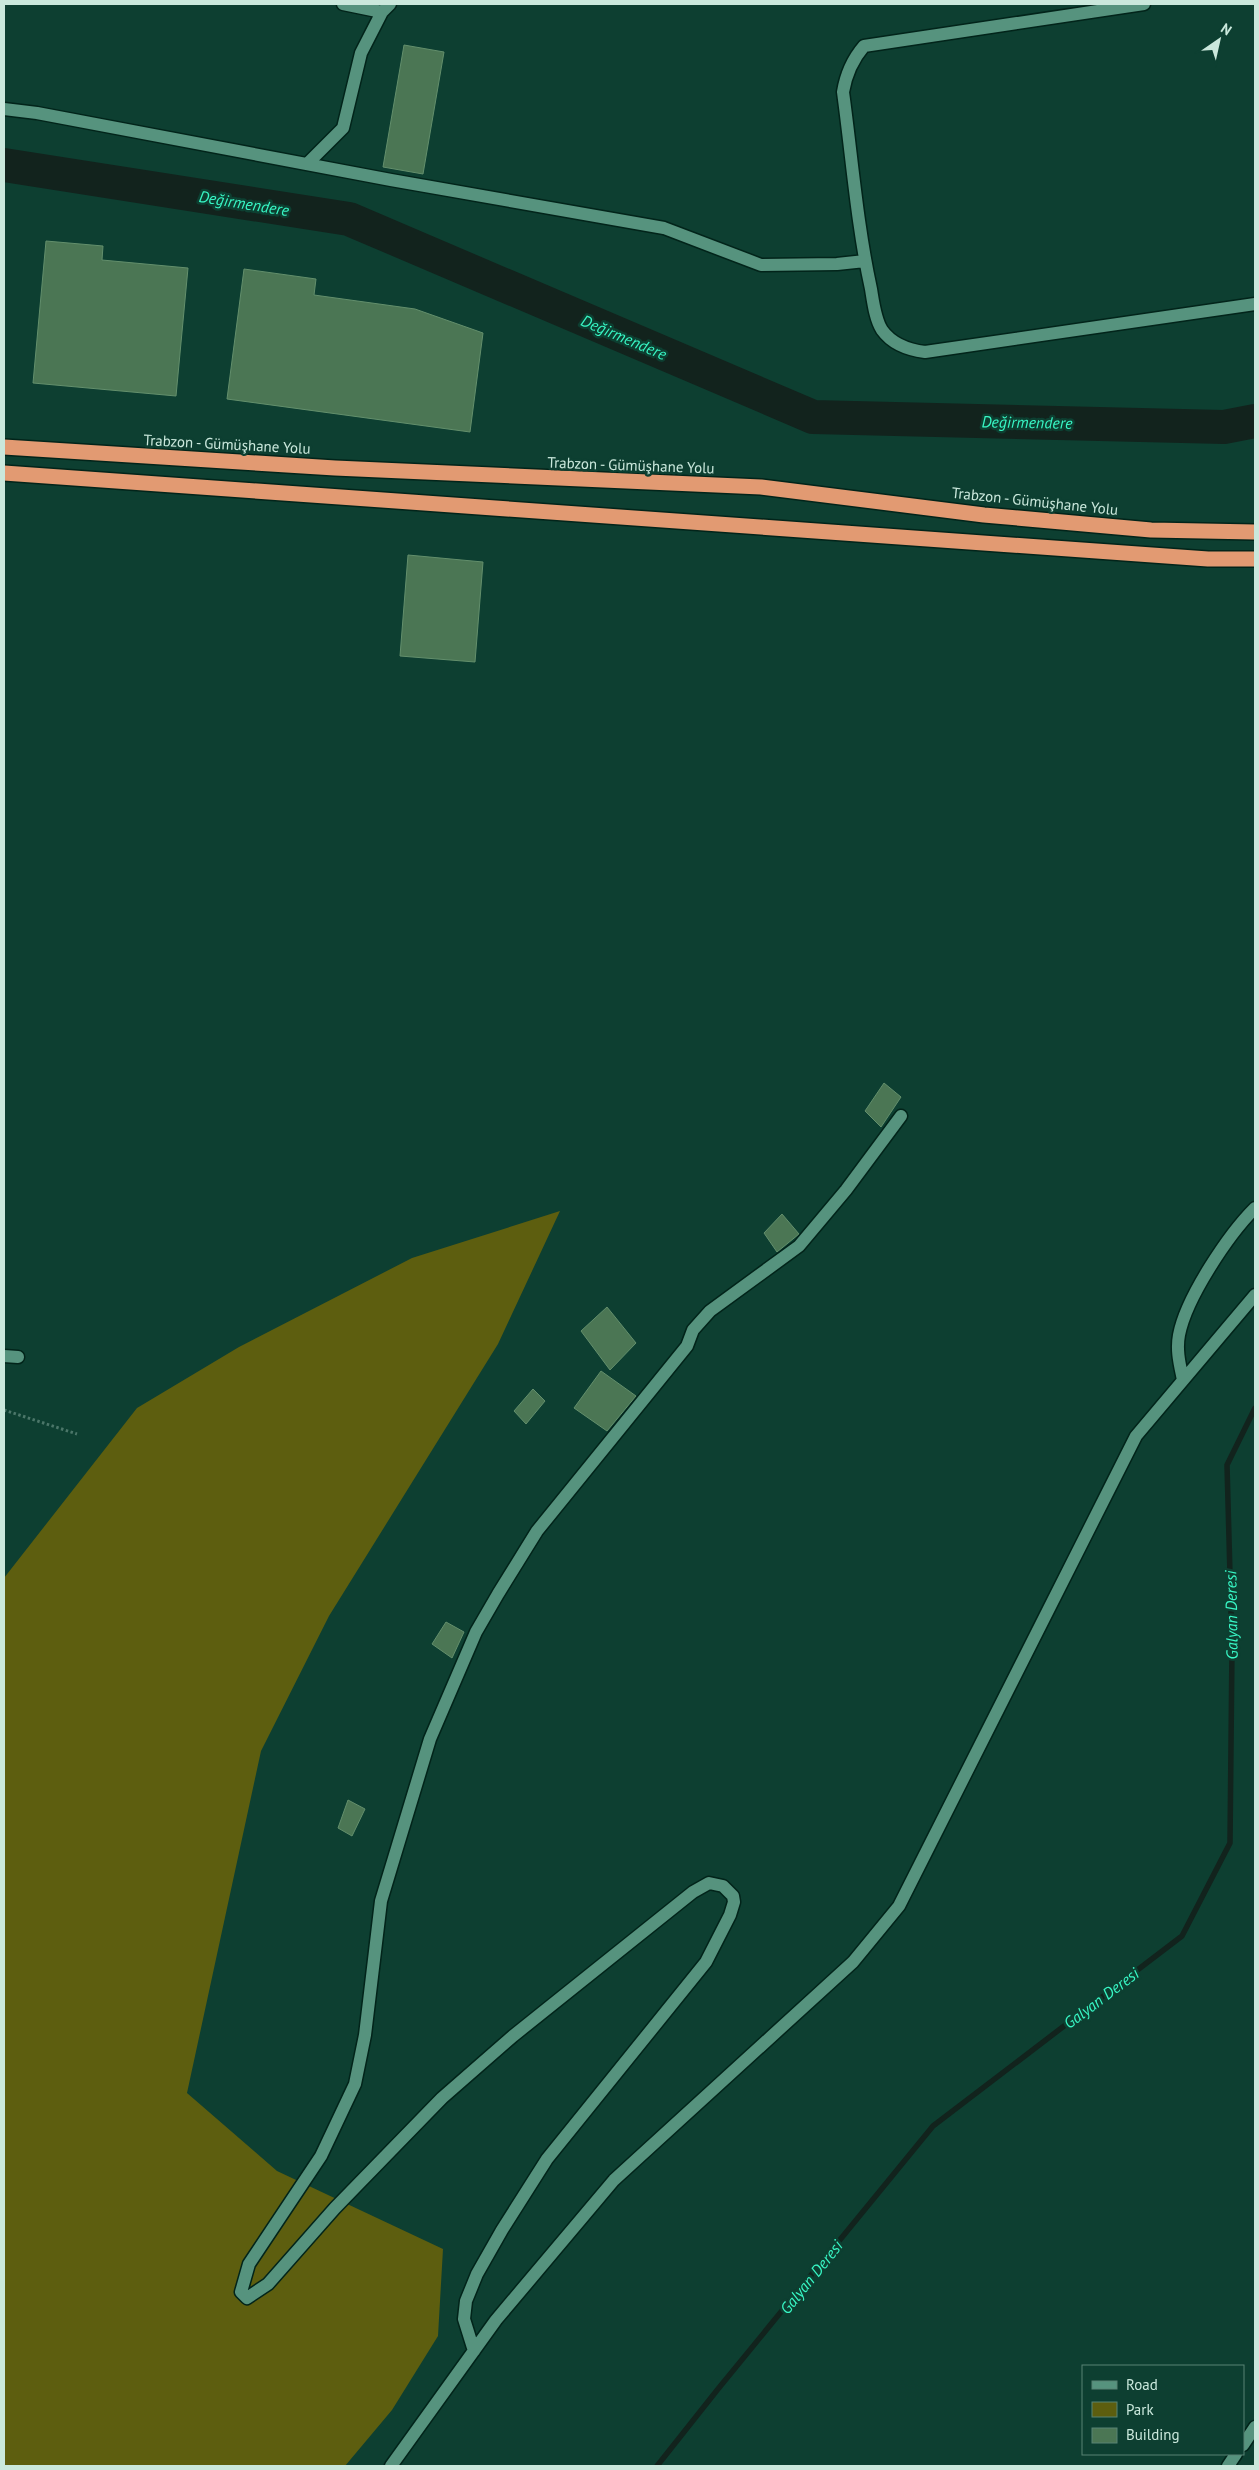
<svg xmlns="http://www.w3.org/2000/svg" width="1259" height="2470" viewBox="0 0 1259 2470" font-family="'PT Sans',sans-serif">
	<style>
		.green { fill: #5d5e0f }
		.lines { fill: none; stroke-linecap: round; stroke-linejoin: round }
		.stream { stroke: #12231d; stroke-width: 5.5 }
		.river { stroke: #12231d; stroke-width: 34 }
		.building { fill: #4b7654; stroke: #638f6c }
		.minor-casing { stroke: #02241a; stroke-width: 15 }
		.highway-casing { stroke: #02241a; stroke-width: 18 }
		.path { stroke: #4b7669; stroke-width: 3; stroke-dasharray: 2.5 2.5; stroke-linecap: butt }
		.minor { stroke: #56937e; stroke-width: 12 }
		.highway { stroke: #e29a72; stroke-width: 15 }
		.labels { text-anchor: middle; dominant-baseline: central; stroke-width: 5; stroke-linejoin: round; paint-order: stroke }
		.street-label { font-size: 15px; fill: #cae8dc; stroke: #0d3f31 }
		.water-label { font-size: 16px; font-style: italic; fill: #38f7c5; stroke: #0d3f31 }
	</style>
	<rect width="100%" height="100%" fill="#0d3f31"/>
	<path class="green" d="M560,1211L498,1344L329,1616L261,1751L187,2093L277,2171L443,2249L438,2336L392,2410L345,2466H4V1578L137,1408L239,1347L412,1258Z"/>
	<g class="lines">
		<path class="stream" d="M657,2466L718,2389L933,2126L1182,1936L1230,1843L1232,1648L1227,1465L1255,1408"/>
		<path class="river" d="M4,165L349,219L813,417L1224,427L1255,421"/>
	</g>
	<path class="building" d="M404,45L444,52L423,174L383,167Z
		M46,241L103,246L102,260L188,268L176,396L33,383Z
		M244,269L316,279L314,295L415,309L483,333L470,432L227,399Z
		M408,555L483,562L475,662L400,656Z
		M884,1083L901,1097L881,1127L865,1111Z
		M782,1214L799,1234L777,1252L764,1233Z
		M607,1307L636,1343L610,1370L581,1331Z
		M601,1371L636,1396L607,1431L574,1408Z
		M533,1389L545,1401L526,1424L514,1411Z
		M446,1622L464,1632L452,1658L432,1644Z
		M348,1800L365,1809L352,1836L338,1828Z"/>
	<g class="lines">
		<g class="minor-casing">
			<path id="minor" d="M343,4L382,12
				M1144,4L864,46C852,60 846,74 843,92C852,158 857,225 871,289C873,301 875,319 882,330C892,344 909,350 925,352L1255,304
				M4,109L37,113L391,180L664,228L761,265L837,264L865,261
				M307,164L343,128L361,53L382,12L390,4
				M4,1356L18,1357
				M1183,1380C1180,1365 1176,1351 1179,1335C1186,1298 1228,1235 1255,1208
				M474,2351L464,2319L466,2301L477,2274L502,2230L547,2159L706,1962L730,1915L734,1902L733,1896L723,1886L709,1883L693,1892L513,2036L442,2098L335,2208L268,2284L247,2298L241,2292L249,2264L321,2156L355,2084L365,2035L381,1901L430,1739L476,1632L498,1594L537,1531L687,1346L693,1330L710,1311L799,1246L846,1190L901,1116
				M1243,2445L1255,2427
				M391,2466L496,2320L614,2180L853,1962L899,1906L1136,1436L1255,1295
				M1228,2466L1236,2454"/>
		</g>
		<g class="highway-casing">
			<path id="highway" d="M4,447L335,468L761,487L984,515L1151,530L1255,532
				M4,473L1208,559H1255"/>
		</g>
		<path class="path" d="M4,1410L77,1434"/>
		<use href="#minor" class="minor"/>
		<use href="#highway" class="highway"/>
	</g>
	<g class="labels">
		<g class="street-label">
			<text transform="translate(227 444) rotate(3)">Trabzon - Gümüşhane Yolu</text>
			<text transform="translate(631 465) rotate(2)">Trabzon - Gümüşhane Yolu</text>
			<text transform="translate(1035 501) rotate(6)">Trabzon - Gümüşhane Yolu</text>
		</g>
		<g class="water-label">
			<text transform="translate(244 203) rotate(9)">Değirmendere</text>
			<text transform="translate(624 337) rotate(23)">Değirmendere</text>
			<text transform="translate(1027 422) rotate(1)">Değirmendere</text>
			<text transform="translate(1231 1615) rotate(-91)">Galyan Deresi</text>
			<text transform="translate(1101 1998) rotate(-37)">Galyan Deresi</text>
			<text transform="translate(811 2277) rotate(-51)">Galyan Deresi</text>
		</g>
	</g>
	<rect width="1259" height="2470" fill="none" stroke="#cae8dc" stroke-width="10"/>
	<rect x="1082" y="2365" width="162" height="90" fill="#0d3f31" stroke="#598375"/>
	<rect x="1092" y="2381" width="25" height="8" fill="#56937e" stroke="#598375"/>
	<text x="1126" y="2390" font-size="15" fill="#cae8dc">Road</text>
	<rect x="1092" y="2402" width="25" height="15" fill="#5d5e0f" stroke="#598375"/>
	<text x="1126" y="2415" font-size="15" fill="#cae8dc">Park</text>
	<rect x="1092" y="2428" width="25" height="15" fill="#4b7654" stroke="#598375"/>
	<text x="1126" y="2440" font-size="15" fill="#cae8dc">Building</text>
	<g transform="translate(1219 40) rotate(34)" stroke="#0d3f31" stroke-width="4" paint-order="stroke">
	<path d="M0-4L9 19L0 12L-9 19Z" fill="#cae8dc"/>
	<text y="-8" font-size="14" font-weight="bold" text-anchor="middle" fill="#cae8dc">N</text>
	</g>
</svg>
